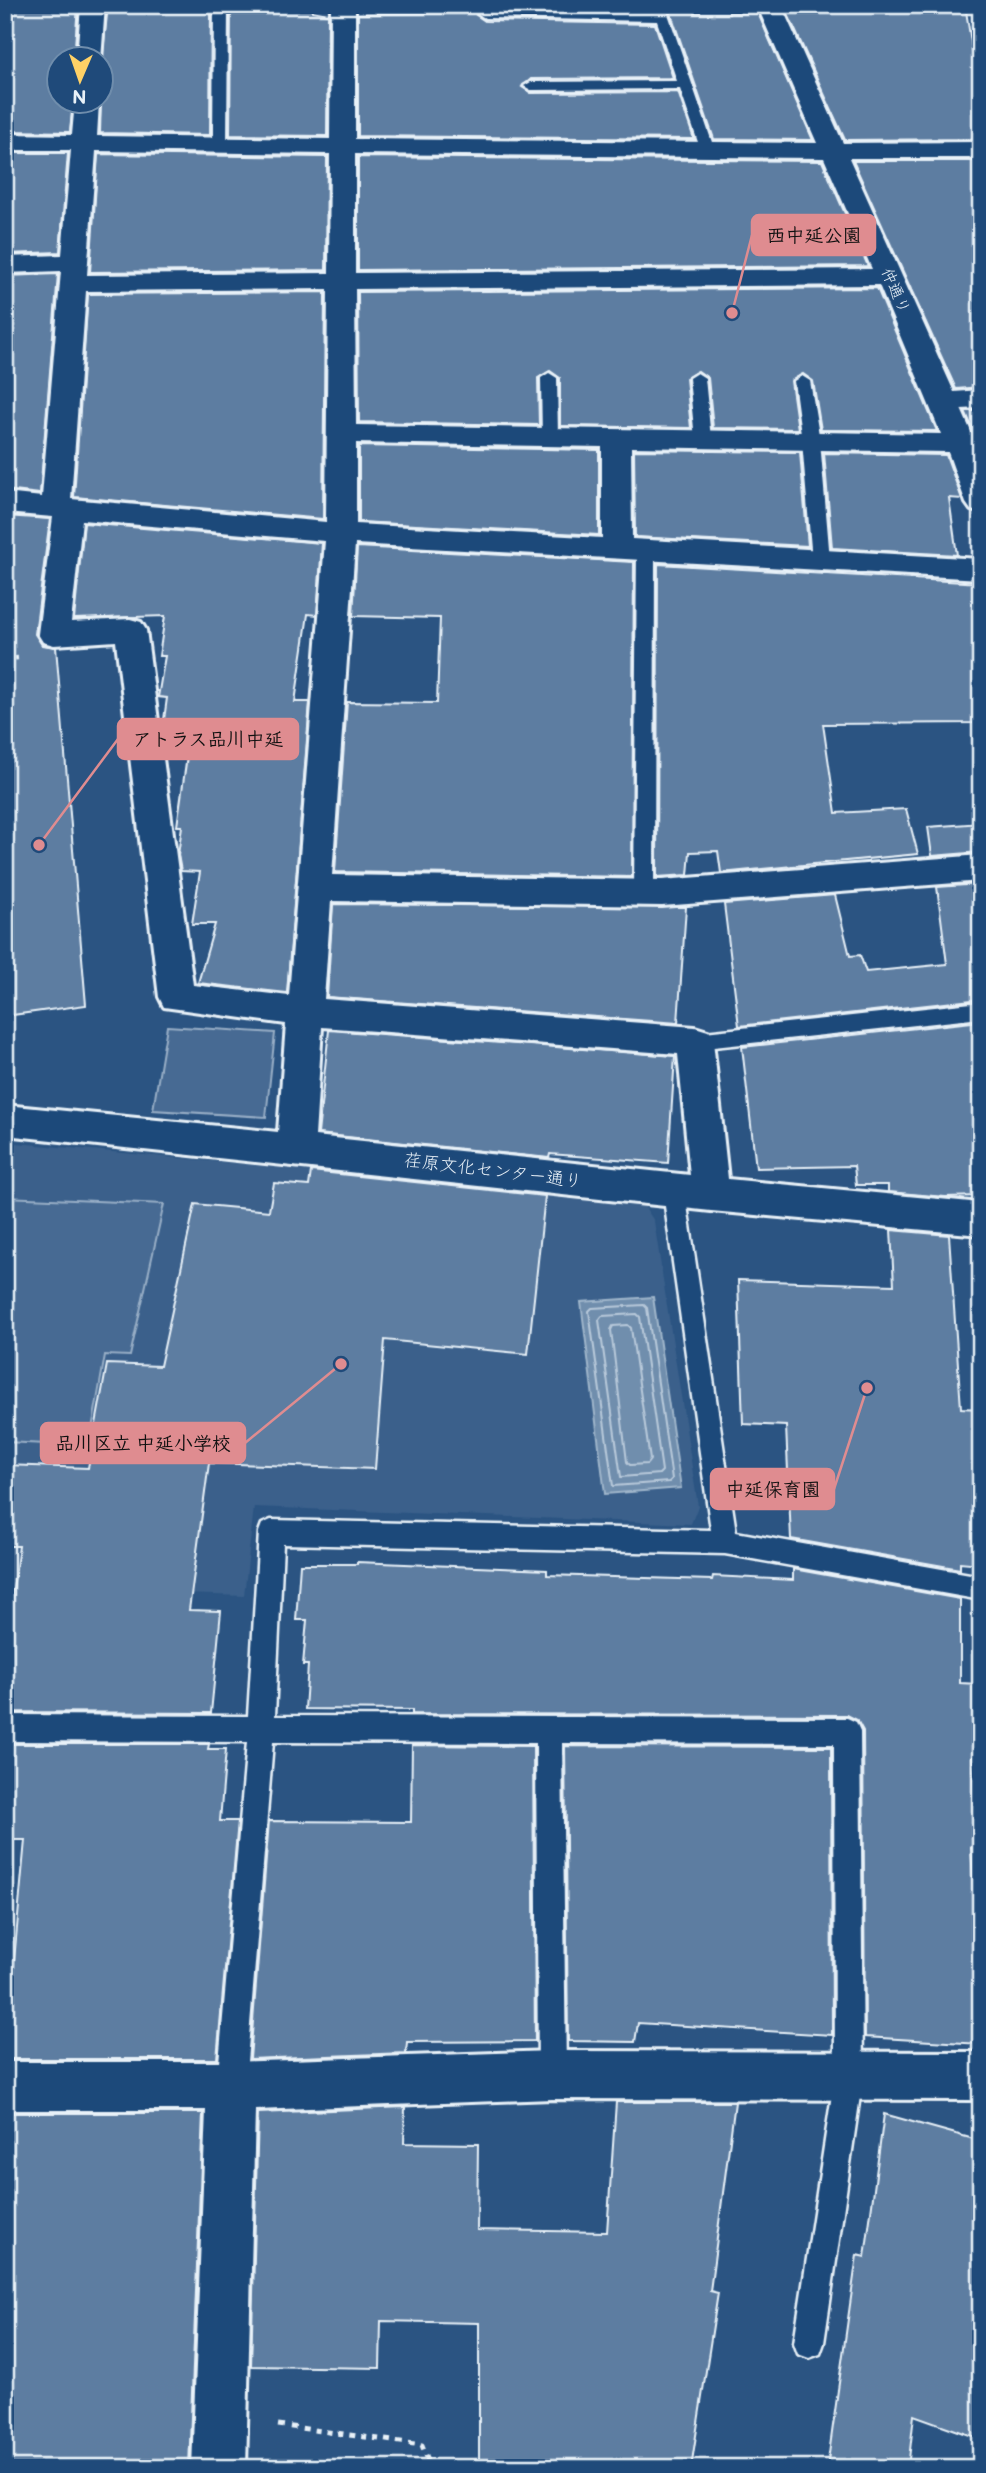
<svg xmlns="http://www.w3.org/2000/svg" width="986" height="2473" viewBox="0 0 986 2473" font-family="'Balsamiq Sans','Klee One',sans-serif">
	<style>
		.built { fill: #3a608b }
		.green { fill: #476b93; stroke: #98aec6; stroke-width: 2 }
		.water { fill: #708ead; stroke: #a0b6cb; stroke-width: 2 }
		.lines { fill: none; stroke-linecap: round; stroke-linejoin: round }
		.shore { stroke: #b8c9da; stroke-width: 2 }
		.building { fill: #5d7da1; stroke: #e8f1f8; stroke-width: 2 }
		.service-casing { stroke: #e8f1f8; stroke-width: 5 }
		.minor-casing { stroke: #e8f1f8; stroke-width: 6 }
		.path-far1 { stroke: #e8f1f8; stroke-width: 4.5; stroke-dasharray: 5 5; stroke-linecap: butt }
		.path { stroke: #e8f1f8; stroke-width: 5; stroke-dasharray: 6 6; stroke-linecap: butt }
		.service { fill: #1f4a7a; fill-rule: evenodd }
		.minor { fill: #1f4a7a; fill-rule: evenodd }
		.labels { text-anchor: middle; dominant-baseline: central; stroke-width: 5; stroke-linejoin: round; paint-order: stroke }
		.far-street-label { font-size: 16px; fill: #e8f1f8; stroke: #1f4a7a }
		.street-label { font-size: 18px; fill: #e8f1f8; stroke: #1f4a7a }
		.leader { fill: none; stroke: #df8c90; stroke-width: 2.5 }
		.callout-dot { fill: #df8c90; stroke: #1f4a7a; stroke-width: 2.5 }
		.callout { fill: #df8c90; stroke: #df8c90; stroke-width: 2.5 }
		.callout-label { font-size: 19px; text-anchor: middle; font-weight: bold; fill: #111 }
	</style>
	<rect width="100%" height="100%" fill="#2b5482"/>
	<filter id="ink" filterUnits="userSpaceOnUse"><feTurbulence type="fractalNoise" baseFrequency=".0143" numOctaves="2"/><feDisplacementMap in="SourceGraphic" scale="14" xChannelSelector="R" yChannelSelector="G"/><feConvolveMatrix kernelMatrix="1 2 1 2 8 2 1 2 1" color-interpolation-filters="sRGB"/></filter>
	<g filter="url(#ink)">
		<path class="built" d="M5,1142L641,1201L654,1221L698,1506L691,1524L254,1507L244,1596L5,1588Z"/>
		<path class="green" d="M167,1026L275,1033L266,1117L153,1110Z
			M5,1197L164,1204L130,1356L105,1355L89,1446L5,1442Z"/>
		<path class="water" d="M653,1297L681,1488L605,1494L581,1302Z"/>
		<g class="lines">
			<path class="shore" d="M644,1305L647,1308L672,1479L669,1482L613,1486L589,1311L592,1308Z
				M637,1314L640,1317L662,1471L659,1474L621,1477L599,1320L602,1316Z
				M628,1325L631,1328L650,1460L647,1464L630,1465L627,1462L611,1330L613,1326Z"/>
		</g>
		<path class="building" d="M5,5H78L74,60H60V102H73L70,132L5,131Z
			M108,5H211L210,135L100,133L102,62Z
			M231,5H312V11L328,14L327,136L230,135Z
			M465,5H649L650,10L485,7L476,15L485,21L655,24L673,78L531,79L522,87L531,93L678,92L694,139L358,136V14L465,13Z
			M668,5H692L695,13H758L813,140L714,139Z
			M828,7L830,10L875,7L966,11L975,66H981V139L845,140L786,10Z
			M5,153H68L60,252L5,254Z
			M98,154L327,157L326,270L90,272Z
			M358,157L822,161L868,266L358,270Z
			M853,161H981V387L956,389Z
			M58,274L40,494L5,490V276Z
			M877,288L937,431L821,430L813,381L803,374L791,381L798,429L713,428L708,378L698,371L686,378L691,428L560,426V378L550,371L538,378L539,425L359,422L358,292Z
			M325,292L323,519L74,497L88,294Z
			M965,411H981V438H977Z
			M359,446L599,450V535L359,522Z
			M634,450L800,452L808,546L635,537Z
			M824,453L946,455L962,499L949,498L957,555L832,548Z
			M5,516L50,519L35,634L42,645L56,647L86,1005L5,1016Z
			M84,523L322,543L317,615L308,614L295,702H310L287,993L198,983L215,924H192L200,872L181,871L178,855L182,826H177L191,728L163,727L167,698L158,697L165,656H159L165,616L74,619Z
			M357,547L634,562L632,877L335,872L347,702L437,703L440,618L353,616Z
			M658,564L981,583V723L823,724L836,813L906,809L918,854L721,873L718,851L690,852L688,875L657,877Z
			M981,823V852L932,856L928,827Z
			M981,884V999L739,1026L724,904L835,895L850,956L860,955L866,972L947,964L937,887Z
			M333,904L686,907L678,1023L327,997Z
			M981,1021V1196L945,1197L888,1192V1185H856L854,1166L756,1168L742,1047Z
			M329,1030L675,1056L668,1163L550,1154L549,1158L318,1134Z
			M311,1171L545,1196L528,1354L385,1340L375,1469L209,1463L189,1610L221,1611L211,1713L5,1712V1647L19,1546H5V1465L88,1468L107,1364L160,1366L195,1204L269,1211L274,1183L309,1186Z
			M891,1230L949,1235L961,1408L981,1409V1564L960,1562V1569L791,1539L786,1426L743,1424L738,1280L894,1285Z
			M357,1562L547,1570V1575L712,1580L713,1576L793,1580V1569L960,1599V1683L978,1684L981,1732V1757H972L977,1849L971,1848L978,1953H981V2044L865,2037L863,1731L857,1720L847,1715L412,1714V1710L305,1709L308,1665H303L307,1620H296L300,1564H357Z
			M5,1744H209L208,1749H226L220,1821H238L217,2059H5L25,1840H5Z
			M412,1745L533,1746L535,2041L407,2042L406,2053L250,2059L269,1821L411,1822Z
			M565,1746L831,1747L832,2035L638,2023L635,2042L568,2041Z
			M616,2102H735L710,2291L718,2293L691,2468H479V2323L381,2321L380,2368L251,2366L258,2113L405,2107L404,2143L478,2144L477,2230L607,2232Z
			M5,2113H203L189,2468H5Z
			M884,2114L981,2141V2439L914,2415L908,2468H827L857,2255L865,2257Z"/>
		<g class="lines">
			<g class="service-casing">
				<path id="service" d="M214,5H228L227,145L220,149L213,145Z
					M651,5H665L715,151L713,154L708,155L701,151L680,89L531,90L524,86L531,82L677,81L657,21L485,18L478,14L485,10L654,13Z
					M549,373L557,378L558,437L550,442L542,437L541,378Z
					M697,373L705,378L711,439L703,444L695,439L689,378Z
					M802,376L810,381L820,441L830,560L821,566L812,560L802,441L794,381Z
					M646,543L655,549L654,893L651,898H637L634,893L637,549Z
					M981,1002V1018L695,1049L687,1047L684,1041L687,1035L695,1033Z
					M674,1183L682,1185L685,1192L736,1532L981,1576V1600L725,1554L283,1544L275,1716L847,1718L856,1722L860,1731L863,2075L824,2343L820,2354L809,2358L798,2354L794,2343L835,2075L834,1744L562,1743L566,2075L562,2085L552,2089L542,2085L538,2075L536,1743L273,1742L245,2086L241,2096L231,2100L221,2096L217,2086L247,1742L5,1741V1715L248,1716L259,1532L262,1524L271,1520L711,1530L663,1192L666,1185Z"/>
			</g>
			<g class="minor-casing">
				<path id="minor" d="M81,5H105L101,60H77Z
					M331,5H355V139L817,143L757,5H781L843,143L981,142V158H849L954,392L981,390V408L961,409L976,443L981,462V513L971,510L966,503L948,452L631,447L632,539L981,559V579L355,544L332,875L662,880L981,855V881L662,906L331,901L324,999L695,1027L708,1031L713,1041L728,1179L981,1203V1235L711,1211L5,1135V1105L278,1132L286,1024L164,1007L159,997L116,641L54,645L43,642L38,634L53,517L5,513V493L42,497L61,271L5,273V257L62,255L71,150H5V134L72,135L75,102H99L97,136L330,139ZM96,151L330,154L329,273L87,275ZM355,154L824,158L872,269L355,273ZM879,285L941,434L356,425L355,289ZM328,289L326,522L71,499L86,291ZM356,443L602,447V538L356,524ZM82,520L325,541L289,996L193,985L146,630L141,622L130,619L71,622ZM322,1027L678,1054L690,1175L315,1136Z
					M552,2051L981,2052V2100L552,2099L255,2110L246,2468H192L206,2110H5V2062H231Z"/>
			</g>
			<path class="path-far1" d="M5,659L18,658"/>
			<path class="path" d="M278,2425L422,2445L431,2468"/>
			<use href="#service" class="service"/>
			<use href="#minor" class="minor"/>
		</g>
	</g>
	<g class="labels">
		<g class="far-street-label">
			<text transform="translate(895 291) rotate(66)">仲通り</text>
		</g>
		<g class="street-label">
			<text transform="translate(493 1171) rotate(7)">荏原文化センター通り</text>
		</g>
	</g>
	<path class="leader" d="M732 313L752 235M39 845L118 739M341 1364L245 1443M867 1388L834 1489"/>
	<g class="callout-dot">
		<circle cx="732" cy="313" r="7"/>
		<circle cx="39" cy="845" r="7"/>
		<circle cx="341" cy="1364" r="7"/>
		<circle cx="867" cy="1388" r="7"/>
	</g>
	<g class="callout">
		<rect x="752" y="215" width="123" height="40" rx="7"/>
		<rect x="118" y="719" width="180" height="40" rx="7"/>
		<rect x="41" y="1423" width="204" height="40" rx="7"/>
		<rect x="711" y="1469" width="123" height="40" rx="7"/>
	</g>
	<g class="callout-label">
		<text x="814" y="242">西中延公園</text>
		<text x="208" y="746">アトラス品川中延</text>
		<text x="143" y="1450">品川区立 中延小学校</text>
		<text x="773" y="1496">中延保育園</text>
	</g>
	<rect width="986" height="2473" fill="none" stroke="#1f4a7a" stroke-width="28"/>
	<rect x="14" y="14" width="958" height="2445" fill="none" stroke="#e8f1f8" stroke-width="2.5" filter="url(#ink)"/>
	<g transform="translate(80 80) rotate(182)"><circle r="33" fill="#1f4a7a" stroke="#6f8dac" stroke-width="2"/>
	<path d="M0-5L12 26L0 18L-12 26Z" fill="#ffd166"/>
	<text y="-10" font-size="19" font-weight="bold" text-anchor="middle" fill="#e8f1f8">N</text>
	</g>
</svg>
